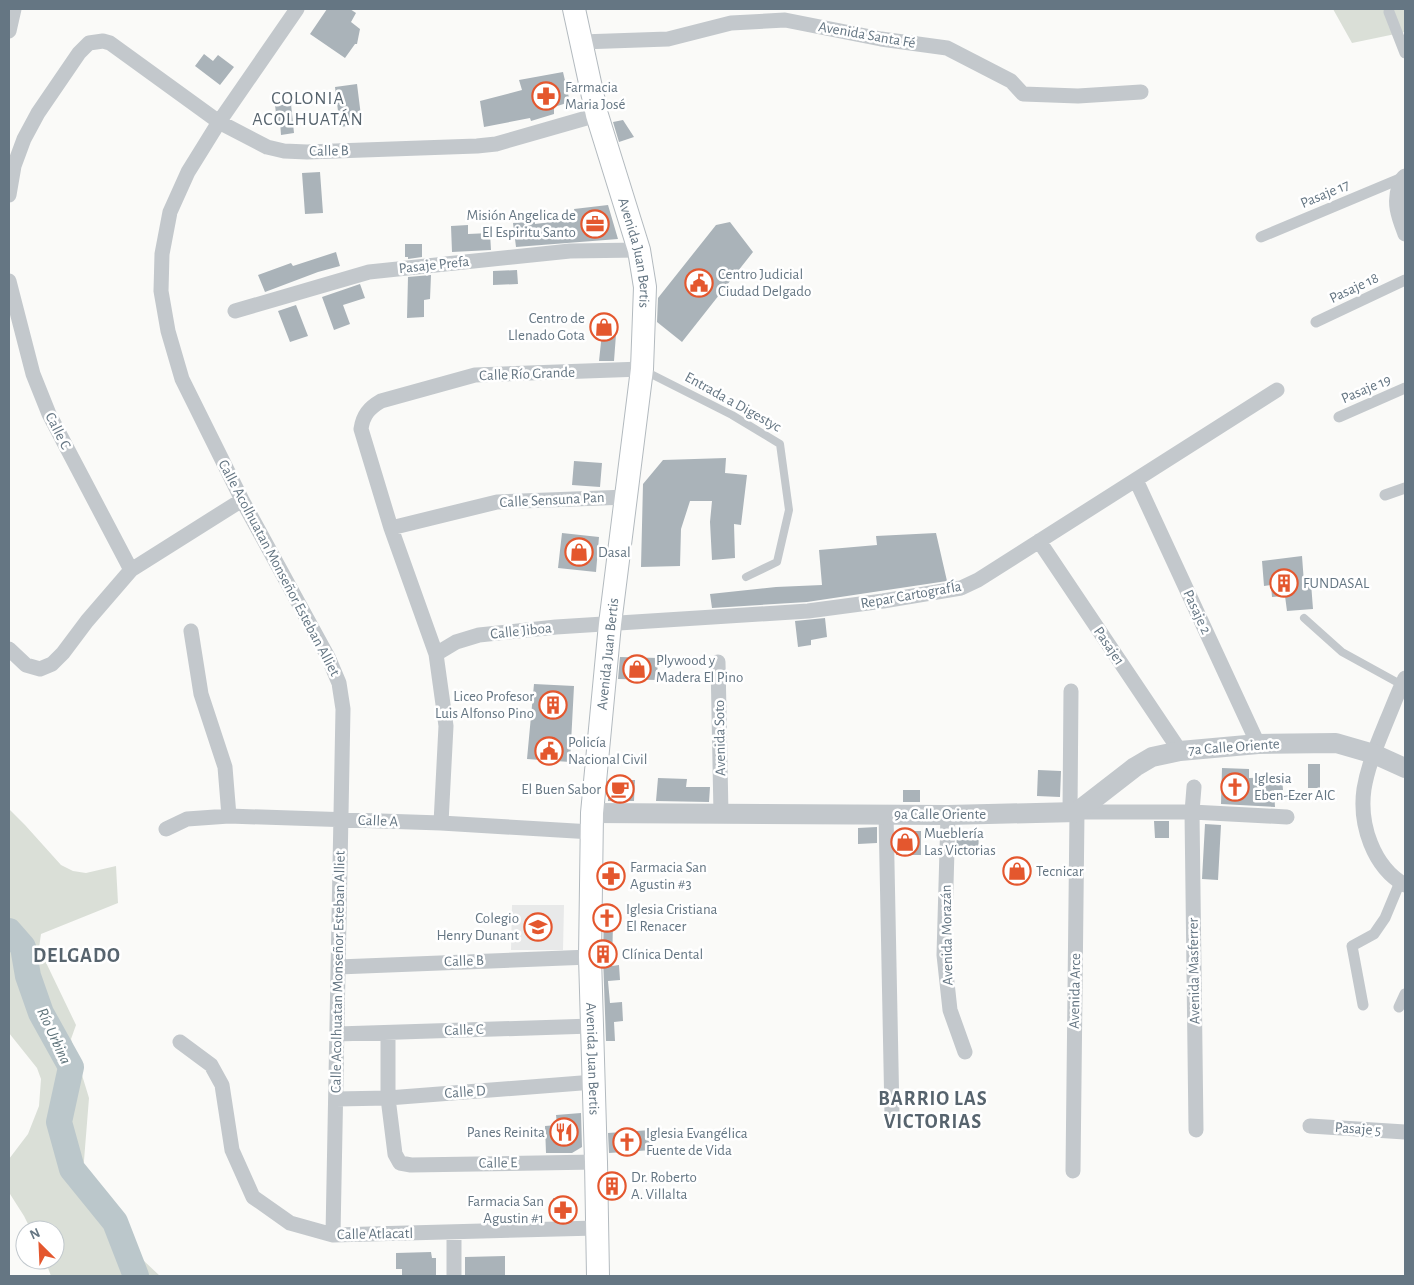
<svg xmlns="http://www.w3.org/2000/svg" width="1414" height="1285" viewBox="0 0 1414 1285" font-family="'Alegreya Sans',sans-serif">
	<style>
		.built { fill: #e8e9e9 }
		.green { fill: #dadfd7 }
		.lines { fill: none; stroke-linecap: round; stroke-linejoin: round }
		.river { stroke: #bbc7cb; stroke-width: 26 }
		.building { fill: #aab3b9 }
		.secondary-casing { stroke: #b3babf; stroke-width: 24 }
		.service { stroke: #c3c8cc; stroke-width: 8 }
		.pedestrian { stroke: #c3c8cc; stroke-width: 11 }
		.minor { stroke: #c3c8cc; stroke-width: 15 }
		.tertiary { stroke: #c3c8cc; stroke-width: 20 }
		.secondary { stroke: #fff; stroke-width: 22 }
		.labels { text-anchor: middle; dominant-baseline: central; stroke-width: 5; stroke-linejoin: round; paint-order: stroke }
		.street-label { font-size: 15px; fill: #657683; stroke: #fff }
		.poi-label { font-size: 15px; fill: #657683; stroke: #fff; text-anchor: start }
		.water-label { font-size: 16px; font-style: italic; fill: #60757c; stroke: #fff }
		.quarter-label { font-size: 18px; letter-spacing: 1px; fill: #57646e; stroke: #fff }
		.district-label { font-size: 20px; font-weight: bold; letter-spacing: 1px; fill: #57646e; stroke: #fff }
	</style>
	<rect width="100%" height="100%" fill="#fafaf8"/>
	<path class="built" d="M512,905H564L563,950H511Z"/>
	<path class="green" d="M1333,9H1405V32L1352,43Z
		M9,809L25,825L61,865L73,871L86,873L116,866L118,903L41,934L39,948L76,1025L71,1039L89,1098L83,1173L131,1236L143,1260L160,1276H51L45,1260H55V1230H31L24,1216L10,1194L9,1159L28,1134L39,1106L41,1079L37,1068L9,1033Z"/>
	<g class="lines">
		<path class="river" d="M9,931L23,947L28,976L41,1013L71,1067L59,1122L72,1169L115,1222L136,1276"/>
	</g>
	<path class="building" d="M327,9H350L356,13L351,22L360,29L357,44H355L345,58L310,34Z
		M204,54L213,61L218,55L234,67L220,85L195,66Z
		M563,72L570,102L554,107V114L531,121L530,118L484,127L480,101L522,90L519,80Z
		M357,84L362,124L340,127L335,87Z
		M291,104L294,133L281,135L280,122H277L275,105Z
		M623,120L634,137L619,142L613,122Z
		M320,172L323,213L305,214L302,173Z
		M608,205L618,239L516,247L513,223L535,221V224L576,219L574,209Z
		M730,222L753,252L682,342L657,322L658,298L716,225Z
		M468,225V234L490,233L491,250L452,252L451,226Z
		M405,244H422V257L408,259V257H405Z
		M336,252L340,266L318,272L265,292L258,275L291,263L293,266Z
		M517,270L518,284L493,285V271Z
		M431,275L430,299L424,300V317L407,318L408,277Z
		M360,284L365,298L343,305L350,324L334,330L322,297Z
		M296,305L308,336L290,342L278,311Z
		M591,320L617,321L614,361H599L602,333H591Z
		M726,458L725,473L747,475L741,525L734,524L735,558L712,560L710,522L712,501H690L681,529L680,566L641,567L643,484L663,460Z
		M574,461L602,463L600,487L572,485Z
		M562,533L599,537L596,572L558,568Z
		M936,533L947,581L807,602L712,608L710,594L776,587L822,585L819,550L877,545L876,536Z
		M1302,556L1304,583H1311L1313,609L1287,611L1285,596L1272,597L1271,585L1264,586L1262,561Z
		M825,618L827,637L811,640V645L798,647L795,621Z
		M620,657L658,658L657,680L618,679Z
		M534,684L574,686L570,762L527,759Z
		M1308,764H1320V788H1308Z
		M1222,768L1249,769V778L1282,777L1283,790H1274L1275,807L1221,804Z
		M1038,770L1061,771L1060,797L1037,796Z
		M658,778L687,779L686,787H710L709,802L656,801Z
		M608,780H635L634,801H608Z
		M903,790H920V802H903Z
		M1154,821H1169V838H1155Z
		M1205,824L1221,825L1218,880L1202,879Z
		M877,827V843L858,844V828Z
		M896,831H921V855H896Z
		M957,832H979L978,856H956Z
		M1011,860H1023L1022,882L1011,881Z
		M604,865H609V870L624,869V882H604Z
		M604,912H618V923H613L612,966L619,965L620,980L608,981L610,1003L622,1002L623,1021L614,1022L615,1041H606L603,957Z
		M581,1113L582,1147L572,1153H546L545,1126L557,1125L556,1115Z
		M651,1130L652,1150L609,1153L608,1133Z
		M553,1198L573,1199V1219L552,1220Z
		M431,1252L432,1258H436V1276H402V1269H396V1253Z
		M505,1256V1276H465V1257Z"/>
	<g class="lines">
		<g class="secondary-casing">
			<g id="secondary">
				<path id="s1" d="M574,9L597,115L639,250L645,287L642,369L610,624L592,813L590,957L596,1162L598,1276"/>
			</g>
		</g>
		<path class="service" d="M643,370L732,415L780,444L789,510L777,562L746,577
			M1304,618L1342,652L1402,685"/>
		<path class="pedestrian" d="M1389,12L1405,53
			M1261,237L1402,178
			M1316,322L1405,280
			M1339,417L1405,388
			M1385,495L1405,488
			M1363,1005L1352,946L1374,934L1385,918L1400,882
			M1399,1007L1405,994"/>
		<path class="minor" d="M297,9L219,122L188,172L170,212L162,254L161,291L168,331L182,379L242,500L328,657L339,683L343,709L333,1235
			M9,31L14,9
			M581,42L668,39L731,23L785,20L881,39L947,48L1011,81L1023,94L1078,96L1141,92
			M1405,176C1401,179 1401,181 1399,186C1393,204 1399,218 1405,234
			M9,195L14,166L24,139L38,113L79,53L89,43L103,41L110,43L219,122L267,147L284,151L307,152L477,146L496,144L597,115
			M9,281L33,374L49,414L131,570
			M235,311L369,272L570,251L639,250
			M1136,480L1258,744
			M391,528L497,502L627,497
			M1039,541L1180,751
			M191,631L201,694L225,767L229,816
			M9,649L26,665L40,669L52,664L63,653L87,621L131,570L242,500
			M436,654L456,642L479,635L556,627L808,611L883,601L961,588L978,580L1277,390
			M718,662L721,814
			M1405,678C1398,692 1393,706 1387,720C1378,742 1368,765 1364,789C1359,824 1373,867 1405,885
			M1194,787L1192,812L1196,1130
			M1070,812L1071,691
			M886,814L892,1115
			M948,815L944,955L950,1010L965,1052
			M441,823L446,726L436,654L391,528L361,429C363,415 369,408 381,401L475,375L642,369
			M166,829L187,819L229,816L441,823L592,832
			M338,967L590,957
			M388,1033V1098L395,1154L400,1163L411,1165L596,1162
			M337,1034L592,1026
			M180,1042L211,1065L222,1085L232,1150L253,1197L290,1223L333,1235L597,1228
			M336,1099L388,1098L594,1082
			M1310,1126L1405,1132
			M1073,1171L1077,812H1192L1287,817
			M454,1232V1276"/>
		<path class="tertiary" d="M592,813L948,815L1077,812L1135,767L1152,757L1180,751L1258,744L1336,743L1374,754L1405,768"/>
		<use href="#secondary" class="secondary"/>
	</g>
	<defs>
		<g id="pharmacy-ring" transform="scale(1.4375)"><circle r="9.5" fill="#fff" stroke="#e4572e" stroke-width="1.5"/><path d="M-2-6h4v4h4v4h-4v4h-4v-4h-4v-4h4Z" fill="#e4572e"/></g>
		<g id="office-ring" transform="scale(1.4375)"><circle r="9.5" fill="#fff" stroke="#e4572e" stroke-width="1.5"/><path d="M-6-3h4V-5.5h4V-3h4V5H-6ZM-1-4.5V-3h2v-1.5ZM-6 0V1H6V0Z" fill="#e4572e"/></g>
		<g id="civic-ring" transform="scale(1.4375)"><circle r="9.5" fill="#fff" stroke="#e4572e" stroke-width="1.5"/><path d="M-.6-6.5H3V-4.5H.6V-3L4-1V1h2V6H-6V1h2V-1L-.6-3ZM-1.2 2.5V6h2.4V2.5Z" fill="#e4572e"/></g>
		<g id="shop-ring" transform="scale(1.4375)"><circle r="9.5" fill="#fff" stroke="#e4572e" stroke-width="1.5"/><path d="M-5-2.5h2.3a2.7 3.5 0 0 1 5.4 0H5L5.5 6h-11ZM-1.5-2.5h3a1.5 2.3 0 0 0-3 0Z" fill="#e4572e"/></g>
		<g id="building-ring" transform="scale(1.4375)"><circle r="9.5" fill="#fff" stroke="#e4572e" stroke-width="1.5"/><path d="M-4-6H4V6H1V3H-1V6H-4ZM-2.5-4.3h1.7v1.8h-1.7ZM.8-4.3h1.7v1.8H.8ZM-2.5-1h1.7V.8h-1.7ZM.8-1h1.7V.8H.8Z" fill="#e4572e"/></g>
		<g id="church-ring" transform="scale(1.4375)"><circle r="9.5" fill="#fff" stroke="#e4572e" stroke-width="1.5"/><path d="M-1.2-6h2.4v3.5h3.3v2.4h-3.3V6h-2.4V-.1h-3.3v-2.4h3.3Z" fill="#e4572e"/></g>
		<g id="cafe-ring" transform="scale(1.4375)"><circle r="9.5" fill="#fff" stroke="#e4572e" stroke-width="1.5"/><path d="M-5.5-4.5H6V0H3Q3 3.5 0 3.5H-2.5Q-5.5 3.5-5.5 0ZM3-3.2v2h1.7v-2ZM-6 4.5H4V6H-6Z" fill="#e4572e"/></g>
		<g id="school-ring" transform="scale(1.4375)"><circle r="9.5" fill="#fff" stroke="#e4572e" stroke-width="1.5"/><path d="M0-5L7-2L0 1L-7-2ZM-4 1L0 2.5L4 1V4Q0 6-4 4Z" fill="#e4572e"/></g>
		<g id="restaurant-ring" transform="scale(1.4375)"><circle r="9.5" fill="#fff" stroke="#e4572e" stroke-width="1.5"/><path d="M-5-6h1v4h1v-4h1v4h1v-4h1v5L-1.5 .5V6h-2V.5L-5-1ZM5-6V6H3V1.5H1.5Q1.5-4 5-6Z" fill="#e4572e"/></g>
	</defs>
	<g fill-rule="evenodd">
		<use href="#pharmacy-ring" x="546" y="96"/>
		<use href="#office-ring" x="595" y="224"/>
		<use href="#civic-ring" x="699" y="283"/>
		<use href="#shop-ring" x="604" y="327"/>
		<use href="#shop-ring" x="579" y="552"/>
		<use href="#building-ring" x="1284" y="583"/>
		<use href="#shop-ring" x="637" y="669"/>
		<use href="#building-ring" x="553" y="705"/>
		<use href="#civic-ring" x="549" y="751"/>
		<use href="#church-ring" x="1235" y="787"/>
		<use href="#cafe-ring" x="620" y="789"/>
		<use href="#shop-ring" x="905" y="842"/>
		<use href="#shop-ring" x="1017" y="871"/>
		<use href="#pharmacy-ring" x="611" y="876"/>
		<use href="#church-ring" x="607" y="918"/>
		<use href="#school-ring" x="538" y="927"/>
		<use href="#building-ring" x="603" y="954"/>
		<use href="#restaurant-ring" x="564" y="1132"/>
		<use href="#church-ring" x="627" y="1142"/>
		<use href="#building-ring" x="612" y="1186"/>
		<use href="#pharmacy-ring" x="563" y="1210"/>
	</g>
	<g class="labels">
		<g class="street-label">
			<text transform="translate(867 35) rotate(10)">Avenida Santa Fé</text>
			<text transform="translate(329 151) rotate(-1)">Calle B</text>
			<text transform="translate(1325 194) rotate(-23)">Pasaje 17</text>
			<text stroke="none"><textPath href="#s1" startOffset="252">Avenida Juan Bertis</textPath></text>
			<text transform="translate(434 265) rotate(-6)">Pasaje Prefa</text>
			<text transform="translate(1354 288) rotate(-25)">Pasaje 18</text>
			<text transform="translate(527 374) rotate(-2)">Calle Río Grande</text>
			<text transform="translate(1366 389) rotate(-23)">Pasaje 19</text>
			<text transform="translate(733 402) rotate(29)">Entrada a Digestyc</text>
			<text transform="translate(58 431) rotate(63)">Calle C</text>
			<text transform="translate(552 500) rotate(-3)">Calle Sensuna Pan</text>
			<text transform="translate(279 568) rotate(62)">Calle Acolhuatan Monseñor Esteban Alliet</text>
			<text transform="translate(911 595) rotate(-10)">Repar CartografÍa</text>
			<text transform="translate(1197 612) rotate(65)">Pasaje 2</text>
			<text transform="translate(521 631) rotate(-6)">Calle Jiboa</text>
			<text transform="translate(1109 646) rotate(56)">Pasaje1</text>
			<text transform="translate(608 654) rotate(-84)">Avenida Juan Bertis</text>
			<text transform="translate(720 738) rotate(-91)">Avenida Soto</text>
			<text transform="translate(1234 747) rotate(-4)">7a Calle Oriente</text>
			<text x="940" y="814">9a Calle Oriente</text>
			<text transform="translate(378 821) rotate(2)">Calle A</text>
			<text transform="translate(947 935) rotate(-91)">Avenida Morazán</text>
			<text transform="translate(464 961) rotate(-2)">Calle B</text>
			<text transform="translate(1194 971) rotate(-91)">Avenida Masferrer</text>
			<text transform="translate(338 972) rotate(-89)">Calle Acolhuatan Monseñor Esteban Alliet</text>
			<text transform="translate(1075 991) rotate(-89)">Avenida Arce</text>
			<text transform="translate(464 1030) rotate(-2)">Calle C</text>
			<text stroke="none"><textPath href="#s1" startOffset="1062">Avenida Juan Bertis</textPath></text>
			<text transform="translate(465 1092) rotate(-4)">Calle D</text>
			<text transform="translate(1358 1129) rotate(4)">Pasaje 5</text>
			<text transform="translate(498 1163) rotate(-1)">Calle E</text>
			<text transform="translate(375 1234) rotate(-1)">Calle Atlacatl</text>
		</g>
		<g class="poi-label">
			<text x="565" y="87">Farmacia<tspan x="565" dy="17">Maria José</tspan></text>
			<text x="576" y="215" text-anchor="end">Misión Angelica de<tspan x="576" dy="17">El Espiritu Santo</tspan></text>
			<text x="718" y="274">Centro Judicial<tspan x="718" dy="17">Ciudad Delgado</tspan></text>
			<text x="585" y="318" text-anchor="end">Centro de<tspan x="585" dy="17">Llenado Gota</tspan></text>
			<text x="598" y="552">Dasal</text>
			<text x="1303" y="583">FUNDASAL</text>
			<text x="656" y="660">Plywood y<tspan x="656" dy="17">Madera El Pino</tspan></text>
			<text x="534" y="696" text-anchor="end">Liceo Profesor<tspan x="534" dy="17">Luis Alfonso Pino</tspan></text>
			<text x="568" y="742">Policía<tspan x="568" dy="17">Nacional Civil</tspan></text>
			<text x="1254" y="778">Iglesia<tspan x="1254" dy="17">Eben-Ezer AIC</tspan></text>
			<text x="601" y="789" text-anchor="end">El Buen Sabor</text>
			<text x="924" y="833">Mueblería<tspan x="924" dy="17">Las Victorias</tspan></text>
			<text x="630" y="867">Farmacia San<tspan x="630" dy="17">Agustin #3</tspan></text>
			<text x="1036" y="871">Tecnicar</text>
			<text x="626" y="909">Iglesia Cristiana<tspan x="626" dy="17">El Renacer</tspan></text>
			<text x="519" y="918" text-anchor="end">Colegio<tspan x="519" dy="17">Henry Dunant</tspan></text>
			<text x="622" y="954">Clínica Dental</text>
			<text x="545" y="1132" text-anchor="end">Panes Reinita</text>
			<text x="646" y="1133">Iglesia Evangélica<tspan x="646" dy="17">Fuente de Vida</tspan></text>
			<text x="631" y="1177">Dr. Roberto<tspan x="631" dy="17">A. Villalta</tspan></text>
			<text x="544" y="1201" text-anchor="end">Farmacia San<tspan x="544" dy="17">Agustin #1</tspan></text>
		</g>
		<g class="water-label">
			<text transform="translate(54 1036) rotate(65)">Río Urbina</text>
		</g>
		<g class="quarter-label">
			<text x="308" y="99">COLONIA<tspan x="308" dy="21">ACOLHUATÁN</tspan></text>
		</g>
		<g class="district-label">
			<text x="77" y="956">DELGADO</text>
			<text x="933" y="1099">BARRIO LAS<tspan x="933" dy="23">VICTORIAS</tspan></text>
		</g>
	</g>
	<rect width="1414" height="1285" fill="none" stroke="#657683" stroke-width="20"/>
	<g transform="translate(40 1245) rotate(336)"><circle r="24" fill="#ffffff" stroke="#c1c8cd"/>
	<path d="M0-4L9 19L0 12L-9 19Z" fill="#e4572e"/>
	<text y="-8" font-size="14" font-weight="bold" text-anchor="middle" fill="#657683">N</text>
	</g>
</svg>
